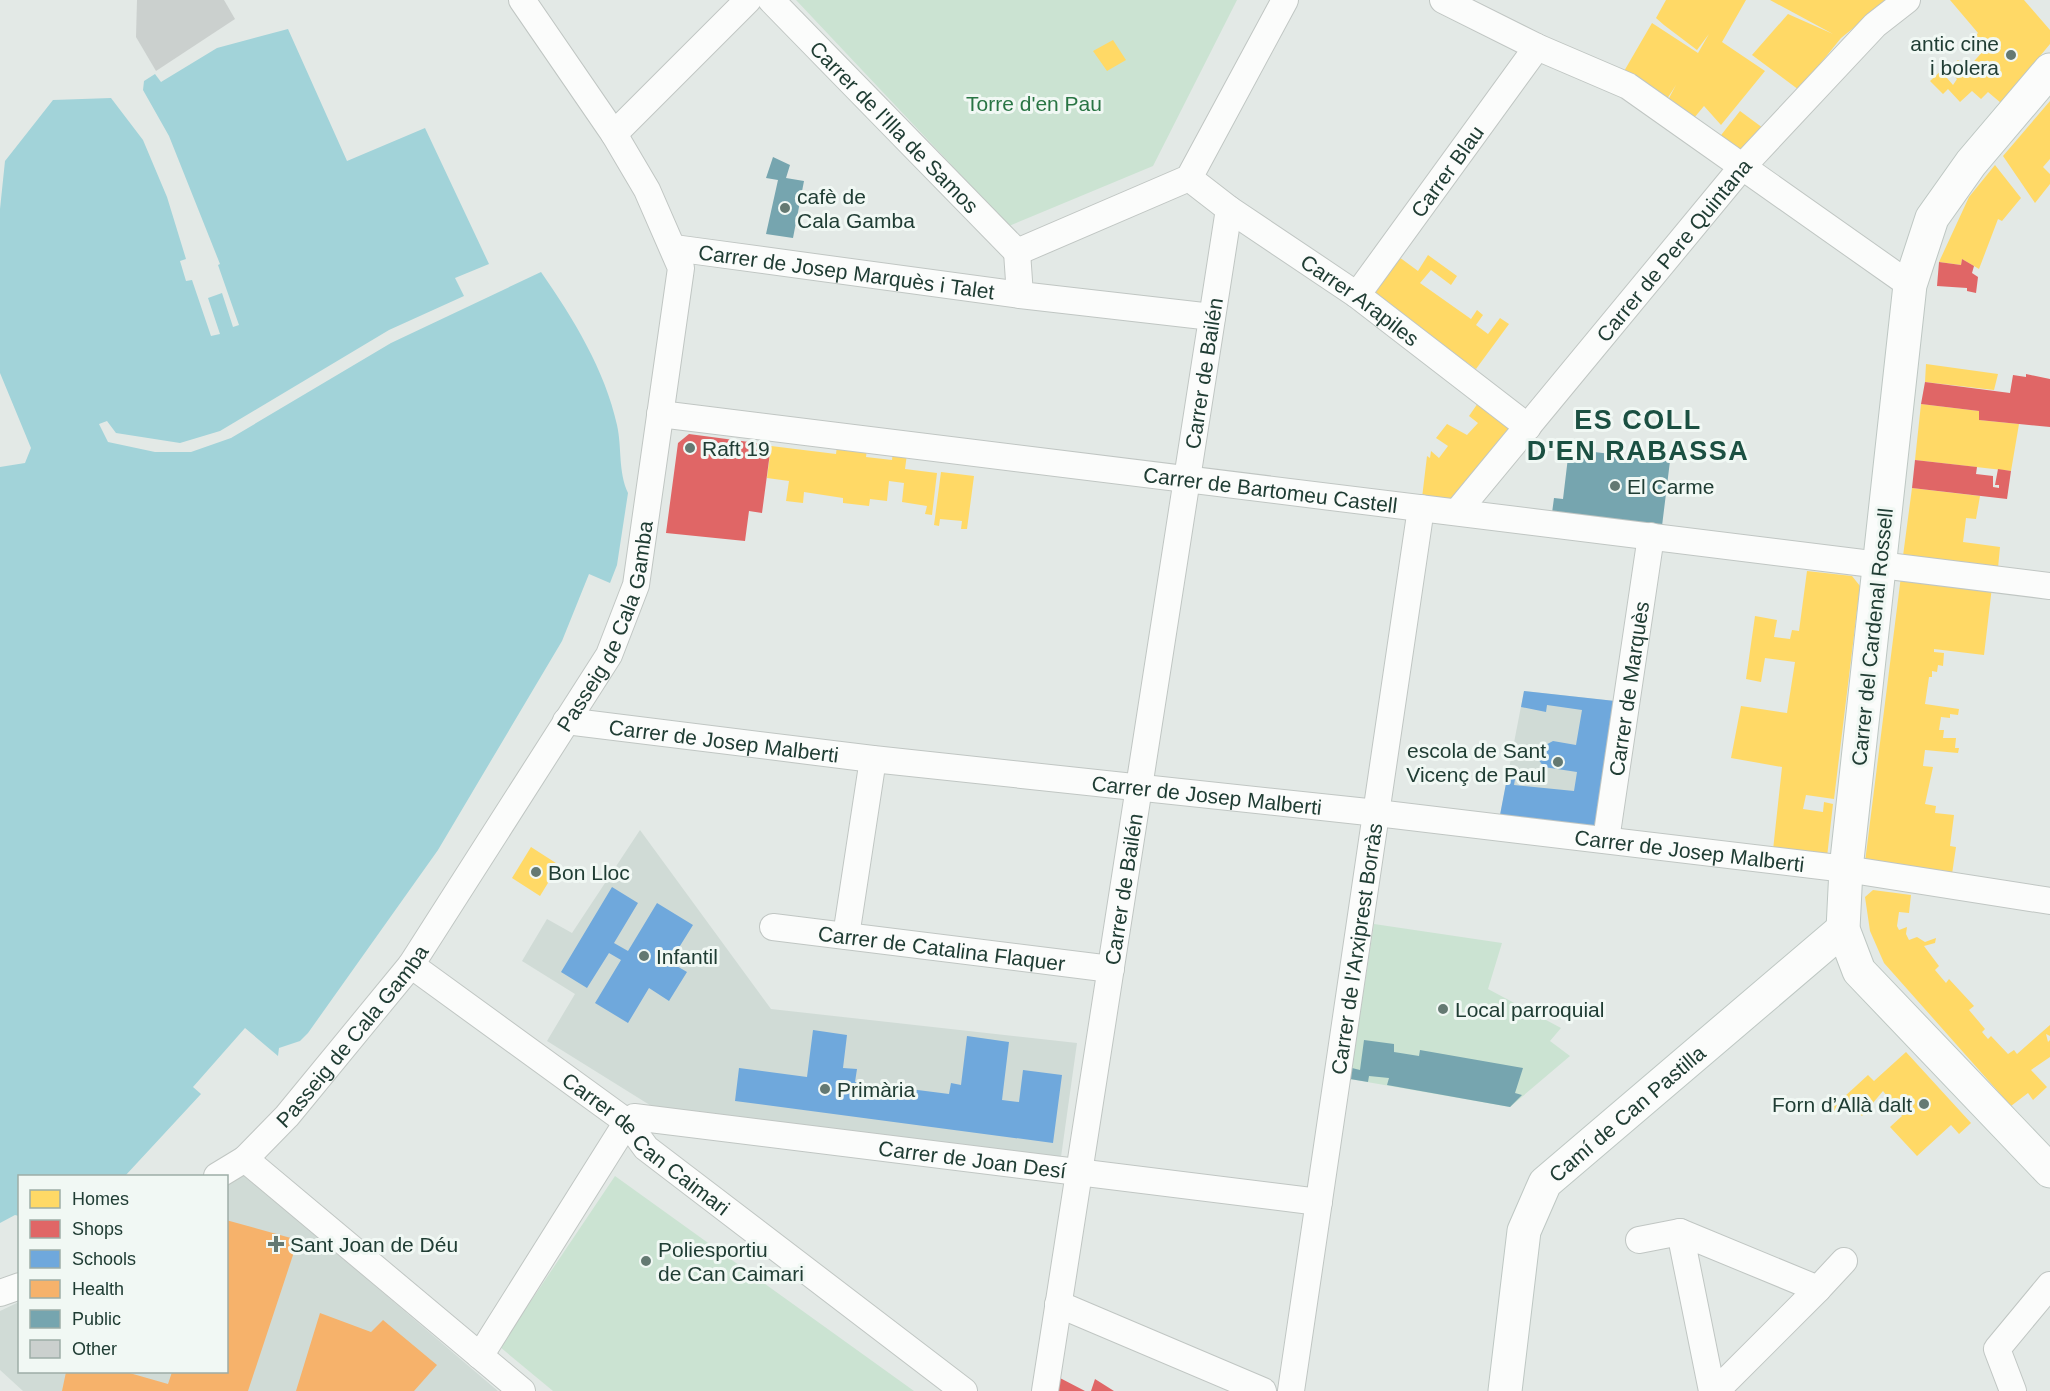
<svg xmlns="http://www.w3.org/2000/svg" width="2050" height="1391" viewBox="0 0 2050 1391" font-family="Arial,sans-serif">
	<style>
		.built { fill: #d0dbd6 }
		.green { fill: #cbe3d2 }
		.water { fill: #a2d3d9 }
		.homes { fill: #ffd966 }
		.shops { fill: #e06666 }
		.schools { fill: #6fa8dc }
		.health { fill: #f6b26b }
		.public { fill: #76a5af }
		.building { fill: #cbd0ce }
		.lines { fill: none; stroke-linecap: round; stroke-linejoin: round }
		.street-casing { stroke: #c0c6c3; stroke-width: 28 }
		.secondary-casing { stroke: #bec7c3; stroke-width: 35 }
		.street { stroke: #fbfcfb; stroke-width: 26 }
		.secondary { stroke: #fbfcfb; stroke-width: 33 }
		.poi-dot { fill: #647972; stroke: #f1f8f4; stroke-width: 2 }
		.labels { text-anchor: middle; dominant-baseline: central; stroke-width: 6; stroke-linejoin: round; paint-order: stroke }
		.poi-label { font-size: 21px; fill: #203d34; stroke: #f1f8f4; text-anchor: start }
		.park-label { font-size: 21px; fill: #297544; stroke: #f1f8f4 }
		.street-label { font-size: 21px; fill: #203d34; stroke: #f1f8f4 }
		.district-label { font-size: 27px; font-weight: bold; letter-spacing: 1.5px; fill: #1b5042; stroke: #f1f8f4 }
	</style>
	<rect width="100%" height="100%" fill="#e3e9e6"/>
	<path class="built" d="M1524,691L1615,701L1595,826L1500,815Z
		M640,830L771,1009L1077,1043L1061,1157L661,1112L547,1041L575,994L522,961L547,919L572,933Z
		M244,1174L498,1391H23L0,1370V1311L19,1302L20,1372H226L227,1185Z"/>
	<path class="green" d="M796,0H1237L1153,166L1009,226Z
		M1374,924L1502,943L1488,989L1561,1028L1550,1041L1570,1056L1510,1107L1350,1079Z
		M615,1176L914,1391H553L500,1347Z"/>
	<path class="water" d="M288,29L347,161L425,128L489,264L455,278L464,296L389,330L220,431L180,443L116,433L107,421L99,424L108,442L155,452H191L231,438L391,343L541,272C573,318 605,370 617,425C622,447 618,472 628,493L617,565L610,583L589,574L562,641L438,850L308,1033L300,1041L279,1048L278,1056L245,1028L193,1087L201,1094L125,1176H20L19,1216L15,1215L0,1223V467L25,463L31,448L0,373V209L5,161L53,100L111,98L143,140L167,197L186,259L180,261L186,281L192,280L211,336L220,334L208,298L222,293L233,327L239,325L218,265L220,264L169,136L143,90L144,81L155,74L161,82L217,48Z"/>
	<path class="homes" d="M1666,0H1746L1722,42L1765,71L1721,125L1704,106L1694,118L1668,100L1676,85L1667,99L1623,73L1652,23L1698,53L1709,34L1697,50L1664,25L1656,18Z
		M1770,0H1888L1841,38L1799,90L1752,55L1788,14L1833,34Z
		M1950,0H2024L2050,30V44L2001,103L1988,92L1981,99L1972,91L1960,102L1948,89L1943,94L1930,81L1941,71L1953,85L1957,79L1948,70L1958,60L1967,69L1985,49L1975,36L1978,33Z
		M1113,40L1126,60L1107,71L1093,51Z
		M2050,101V159L2043,167L2050,174V184L2035,203L2003,156Z
		M1740,111L1763,128L1739,157L1718,139Z
		M1995,165L2021,198L2002,221L1998,219L1979,269L1962,259L1961,265L1939,262L1969,197Z
		M1395,254L1418,271L1428,255L1457,276L1451,285L1431,270L1420,283L1471,319L1477,310L1483,315L1476,325L1488,334L1500,318L1509,324L1476,369L1368,292Z
		M1926,364L1998,374L1994,390L1925,382Z
		M1478,403L1512,428L1451,501L1422,498L1427,456L1430,458L1431,451L1439,458L1448,446L1436,438L1447,424L1467,435L1478,423L1469,416Z
		M1921,404L1979,411V420L2019,424L2011,471L1915,460Z
		M771,446L836,454L837,446L867,449L866,457L892,460L893,452L907,454L905,469L937,473L932,515L925,514L927,506L902,502L904,483L889,481L887,501L870,499L869,506L843,503V498L804,492L803,503L786,501L789,481L767,478Z
		M941,472L974,476L967,529H961L962,521L940,519L939,526L934,525Z
		M1912,488L1980,496L1976,519L1966,518L1963,542L2000,547L1998,568L1903,556Z
		M1807,571L1852,576L1860,586L1834,799L1806,795L1803,809L1823,812L1824,802L1833,804L1827,857L1773,850L1782,767L1731,758L1741,706L1787,713L1795,662L1765,658L1761,682L1746,679L1755,616L1777,620L1774,637L1790,639L1792,630L1799,631Z
		M1901,576L1992,587L1984,655L1934,649V652L1944,653L1943,666L1938,665L1937,672L1932,671V677H1929L1925,704L1959,709L1958,715L1950,714V718L1941,717L1939,730H1944L1943,738H1956L1955,748H1959L1958,753L1925,750L1923,766L1933,767L1925,804L1936,806L1935,813L1954,815L1950,846L1956,847L1952,874L1865,862Z
		M531,847L559,865L540,896L512,878Z
		M1873,890L1911,895L1909,913L1899,912L1897,926L1899,930L1907,927L1906,934L1909,940L1917,937L1925,942L1936,938L1935,943L1924,946L1939,966L1935,970L1946,983L1949,979L1974,1006L1969,1010L1985,1029L1982,1032L1988,1039L1991,1036L2008,1054L2014,1050L2017,1054L2050,1025V1036L2046,1034L2048,1042L2050,1040V1057L2031,1070L2047,1087L2033,1100L2028,1093L2011,1106L1884,963L1870,931L1865,897Z
		M1906,1052L1971,1123L1959,1134L1951,1125L1917,1156L1890,1127L1902,1116L1883,1091L1862,1116L1857,1111L1861,1108L1853,1099L1837,1114L1832,1108L1868,1075L1874,1081Z"/>
	<path class="shops" d="M1962,259L1974,266L1972,273L1978,277L1976,293L1967,291V288L1937,286L1939,262L1961,265Z
		M2026,374L2050,379V427L1979,420V411L1921,404L1925,382L2010,393L2013,375L2026,377Z
		M689,434L771,445L762,513L749,511L745,541L666,533L678,443Z
		M1915,460L1977,467L1976,474L1993,476V487L1999,488V485H1995L1998,469L2011,471L2007,499L1912,488Z
		M1060,1378L1085,1391H1058Z
		M1095,1379L1114,1391H1091Z"/>
	<path class="schools" d="M1524,691L1615,701L1595,826L1500,815L1508,773L1516,774L1514,785L1574,791L1577,772L1544,767L1538,759L1540,748L1553,741L1576,745L1582,710L1547,705L1546,712L1521,707Z
		M612,887L638,903L614,943L628,951L657,903L693,925L670,962L687,972L669,1001L649,988L628,1023L595,1003L621,960L609,953L587,988L561,972Z
		M813,1030L847,1035L843,1068L857,1069L855,1082L949,1094L951,1083L961,1085L967,1036L1009,1042L1002,1100L1019,1102L1023,1070L1062,1075L1053,1143L735,1101L739,1068L807,1077Z"/>
	<path class="health" d="M226,1220L298,1240L248,1391H62L66,1372H126L168,1384L172,1372H226Z
		M320,1313L371,1332L383,1320L437,1365L414,1391H296Z"/>
	<path class="public" d="M773,157L790,165L786,178L804,181L793,238L766,234L778,180L766,178Z
		M1569,449L1670,461L1662,526L1552,513L1554,498L1563,499Z
		M1364,1040L1394,1044V1052L1419,1056L1420,1050L1523,1068L1515,1093L1522,1095L1510,1107L1387,1085L1389,1078L1369,1076L1368,1082L1350,1079L1352,1068L1360,1070Z"/>
	<path class="building" d="M137,0H224L235,19L156,71L136,37Z"/>
	<g class="lines">
		<g class="street-casing">
			<g id="street">
				<path id="s1" d="M771,0L1017,252"/>
				<path d="M1443,0L1537,47L1628,86L1910,285"/>
				<path d="M614,134L748,0"/>
				<path id="s2" d="M1189,178L1229,209L1357,295L1528,427"/>
				<path id="s3" d="M674,248L1020,295"/>
				<path d="M1017,252L1189,178L1285,0"/>
				<path d="M1017,252L1020,295L1212,317"/>
				<path id="s4" d="M1357,295L1537,47"/>
				<path id="s5" d="M660,414L2050,586"/>
				<path id="s6" d="M1457,512L1742,167L1875,25L1907,0"/>
				<path id="s7" d="M566,721L873,759L1377,813L1846,869L2050,901"/>
				<path id="s8" d="M1606,840L1651,536"/>
				<path id="s9" d="M773,927L1111,969"/>
				<path d="M846,936L873,759"/>
				<path id="s10" d="M411,965L627,1122L646,1148L964,1391"/>
				<path d="M245,1159L522,1391"/>
				<path id="s11" d="M217,1176L245,1159L287,1116L411,965L609,655L636,585L681,268L647,190L614,134L522,0"/>
				<path d="M1639,1240L1680,1232"/>
				<path d="M1818,1289L1844,1261"/>
				<path d="M0,1293L20,1286"/>
				<path d="M1058,1304L1263,1391"/>
				<path id="s12" d="M480,1356L627,1122L634,1117L1319,1202"/>
				<path id="s13" d="M1045,1391L1229,209"/>
				<path id="s14" d="M1291,1391L1421,508"/>
				<path d="M1712,1391L1680,1232L1818,1289L1716,1391"/>
				<path d="M2013,1391L1997,1349L2050,1285"/>
			</g>
		</g>
		<g class="secondary-casing">
			<g id="secondary">
				<path d="M2050,70L1971,163L1932,218L1910,285L1846,869L1843,929L1859,971L2050,1171"/>
				<path id="s15" d="M1505,1391L1524,1231L1545,1183L1843,929"/>
			</g>
		</g>
		<use href="#street" class="street"/>
		<use href="#secondary" class="secondary"/>
	</g>
	<g class="poi-dot">
		<circle cx="2011" cy="55" r="6"/>
		<circle cx="785" cy="208" r="6"/>
		<circle cx="690" cy="448" r="6"/>
		<circle cx="1615" cy="486" r="6"/>
		<circle cx="1558" cy="762" r="6"/>
		<circle cx="536" cy="872" r="6"/>
		<circle cx="644" cy="956" r="6"/>
		<circle cx="1443" cy="1009" r="6"/>
		<circle cx="825" cy="1089" r="6"/>
		<circle cx="1924" cy="1104" r="6"/>
		<path d="M273 1235h6v6h6v6h-6v6h-6v-6h-6v-6h6z"/>
		<circle cx="646" cy="1261" r="6"/>
	</g>
	<g class="labels">
		<g class="poi-label">
			<text x="1999" y="43" text-anchor="end">antic cine<tspan x="1999" dy="24">i bolera</tspan></text>
			<text x="797" y="196">cafè de<tspan x="797" dy="24">Cala Gamba</tspan></text>
			<text x="702" y="448">Raft 19</text>
			<text x="1627" y="486">El Carme</text>
			<text x="1546" y="750" text-anchor="end">escola de Sant<tspan x="1546" dy="24">Vicenç de Paul</tspan></text>
			<text x="548" y="872">Bon Lloc</text>
			<text x="656" y="956">Infantil</text>
			<text x="1455" y="1009">Local parroquial</text>
			<text x="837" y="1089">Primària</text>
			<text x="1912" y="1104" text-anchor="end">Forn d’Allà dalt</text>
			<text x="290" y="1244">Sant Joan de Déu</text>
			<text x="658" y="1249">Poliesportiu<tspan x="658" dy="24">de Can Caimari</tspan></text>
		</g>
		<g class="park-label">
			<text x="1034" y="103">Torre d'en Pau</text>
		</g>
		<g class="street-label">
			<text stroke="none"><textPath href="#s1" startOffset="177">Carrer de l'Illa de Samos</textPath></text>
			<text stroke="none"><textPath href="#s4" startOffset="153">Carrer Blau</textPath></text>
			<text stroke="none"><textPath href="#s6" startOffset="340">Carrer de Pere Quintana</textPath></text>
			<text stroke="none"><textPath href="#s3" startOffset="174">Carrer de Josep Marquès i Talet</textPath></text>
			<text stroke="none"><textPath href="#s2" startOffset="210">Carrer Arapiles</textPath></text>
			<text stroke="none"><textPath href="#s13" startOffset="1030">Carrer de Bailén</textPath></text>
			<text stroke="none"><textPath href="#s5" startOffset="615">Carrer de Bartomeu Castell</textPath></text>
			<text stroke="none"><textPath href="#s11" startOffset="682">Passeig de Cala Gamba</textPath></text>
			<text transform="translate(1872 637) rotate(-84)">Carrer del Cardenal Rossell</text>
			<text stroke="none"><textPath href="#s8" startOffset="153">Carrer de Marquès</textPath></text>
			<text stroke="none"><textPath href="#s7" startOffset="159">Carrer de Josep Malberti</textPath></text>
			<text stroke="none"><textPath href="#s7" startOffset="645">Carrer de Josep Malberti</textPath></text>
			<text stroke="none"><textPath href="#s7" startOffset="1131">Carrer de Josep Malberti</textPath></text>
			<text stroke="none"><textPath href="#s13" startOffset="508">Carrer de Bailén</textPath></text>
			<text stroke="none"><textPath href="#s9" startOffset="170">Carrer de Catalina Flaquer</textPath></text>
			<text stroke="none"><textPath href="#s14" startOffset="447">Carrer de l'Arxiprest Borràs</textPath></text>
			<text stroke="none"><textPath href="#s11" startOffset="196">Passeig de Cala Gamba</textPath></text>
			<text stroke="none"><textPath href="#s15" startOffset="321">Camí de Can Pastilla</textPath></text>
			<text stroke="none"><textPath href="#s10" startOffset="296">Carrer de Can Caimari</textPath></text>
			<text stroke="none"><textPath href="#s12" startOffset="626">Carrer de Joan Desí</textPath></text>
		</g>
		<g class="district-label">
			<text x="1638" y="420">ES COLL<tspan x="1638" dy="31">D'EN RABASSA</tspan></text>
		</g>
	</g>
	<rect x="18" y="1175" width="210" height="198" fill="#f1f8f4" stroke="#9dada7" stroke-width="1.5"/>
	<rect x="30" y="1190" width="30" height="18" fill="#ffd966" stroke="#9dada7" stroke-width="1.5"/>
	<text x="72" y="1205" font-size="18" fill="#203d34">Homes</text>
	<rect x="30" y="1220" width="30" height="18" fill="#e06666" stroke="#9dada7" stroke-width="1.5"/>
	<text x="72" y="1235" font-size="18" fill="#203d34">Shops</text>
	<rect x="30" y="1250" width="30" height="18" fill="#6fa8dc" stroke="#9dada7" stroke-width="1.5"/>
	<text x="72" y="1265" font-size="18" fill="#203d34">Schools</text>
	<rect x="30" y="1280" width="30" height="18" fill="#f6b26b" stroke="#9dada7" stroke-width="1.5"/>
	<text x="72" y="1295" font-size="18" fill="#203d34">Health</text>
	<rect x="30" y="1310" width="30" height="18" fill="#76a5af" stroke="#9dada7" stroke-width="1.5"/>
	<text x="72" y="1325" font-size="18" fill="#203d34">Public</text>
	<rect x="30" y="1340" width="30" height="18" fill="#cbd0ce" stroke="#9dada7" stroke-width="1.5"/>
	<text x="72" y="1355" font-size="18" fill="#203d34">Other</text>
</svg>
